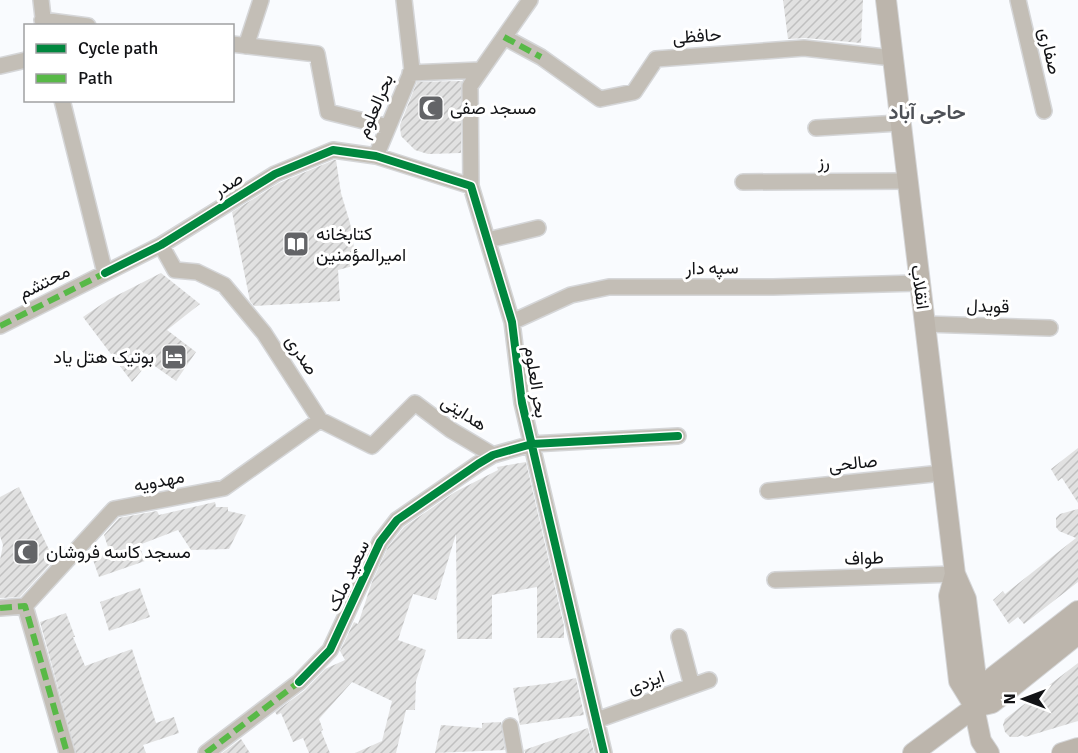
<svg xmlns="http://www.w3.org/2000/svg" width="1078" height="753" viewBox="0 0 1078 753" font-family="Signika,Vazirmatn,sans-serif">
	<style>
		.building { fill: url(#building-hatch) }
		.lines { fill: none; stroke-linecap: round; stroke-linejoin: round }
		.minor-casing { stroke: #d5d6d8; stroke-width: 18 }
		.major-casing { stroke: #d5d6d8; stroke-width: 22 }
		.minor { stroke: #c3beb6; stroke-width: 15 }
		.major { stroke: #bcb5ac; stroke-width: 20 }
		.quiet { stroke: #58b947; stroke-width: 6; stroke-dasharray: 12 6; stroke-linecap: butt }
		.cycleway-casing { stroke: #fff; stroke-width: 11 }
		.cycleway { stroke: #00873e; stroke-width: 8 }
		.labels { text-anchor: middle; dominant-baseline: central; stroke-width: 6; stroke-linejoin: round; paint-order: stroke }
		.street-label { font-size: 18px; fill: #121316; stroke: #fff }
		.poi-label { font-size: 18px; fill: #121316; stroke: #fff; text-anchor: start }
		.neighbourhood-label { font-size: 20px; font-weight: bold; fill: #4d5056; stroke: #fff }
	</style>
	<defs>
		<pattern id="building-hatch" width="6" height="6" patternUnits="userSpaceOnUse" patternTransform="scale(1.5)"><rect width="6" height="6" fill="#e1e1e1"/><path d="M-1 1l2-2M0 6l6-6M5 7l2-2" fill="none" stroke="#c0c0c0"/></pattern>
	</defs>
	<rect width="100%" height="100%" fill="#f9fbfe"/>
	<path class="building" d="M783,0H863L861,43L805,38L788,39Z
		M462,81L461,153L428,154L415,150L401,136L400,125L417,82Z
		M334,160H336L341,193L350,223L357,265L338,270L340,301L254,306L250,301L232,212L279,183Z
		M161,273L200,304L167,330L196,352L176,381L149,362L132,382L83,317L108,300Z
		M1078,448V503L1062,478L1058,481L1051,469Z
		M526,462L564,626V638H537V587L492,595V639H457L456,534L436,600L413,594L398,640L426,650L416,681L415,710H406L396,753H355L382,741L392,701L352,682L319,719L323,730L321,731L330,753H309L303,738L293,742L281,713L277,715L275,712L305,690L325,669L345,660L340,651L354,622L358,624L372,582L388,547L404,527L455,492L498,470L497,467Z
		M19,487L54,560L20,597L0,598V560L3,545L0,536V497Z
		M215,502L216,507H228V511L246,515L229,549L191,550L178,530L139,545L145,561L99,577L92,557L109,550L104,535L119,518L157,511L159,515Z
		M1078,509V582L1024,624L1018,617L1009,624L993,600L1003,591L1005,594L1076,538L1059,531L1056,527V518L1060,514Z
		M140,588L150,617L109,631L100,602Z
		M66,613L75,637H73L85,666L132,649L156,723L174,717L179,733L143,745L146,753H76L40,622Z
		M1078,663V721L1025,737L1022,735L1017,737H1010L1005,732L1003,725L1005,719Z
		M576,678L584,715L520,725L513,688L552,683Z
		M501,722L505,750L435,753L441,725L482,728V723Z
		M588,728L594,753H525L524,750Z
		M241,739L250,753H222Z"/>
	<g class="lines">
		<g class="minor-casing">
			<path id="minor" d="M41,0L44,26
				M1018,0L1044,111
				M42,20L88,26
				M504,37L541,57L600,99L634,92L656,59L804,48L893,58
				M232,44L317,54L328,112L388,127
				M246,46L261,0
				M0,66L26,60
				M410,73L481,70
				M62,100L105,273
				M816,128L899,123
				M376,156L412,70L404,0
				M743,182L906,181
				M471,186L470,86L530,0
				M488,240L538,228
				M161,245L175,270L197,272L224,285L264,333L320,420L372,446L415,403L451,430L493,455
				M512,322L571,295L609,287H773L919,283
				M925,324L1050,328
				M0,326L161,245L275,174L333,150L376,156L471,186L512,322L522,403L604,753
				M768,491L942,473
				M775,580L955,574
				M25,606L114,509L224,488L320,420
				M25,606L67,753
				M0,608L25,606
				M679,637L692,686
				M597,720L709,680
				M510,726L515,753
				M206,753L299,682L330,650L380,542L397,520L478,464L493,455L532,444L678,436"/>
		</g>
		<g class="major-casing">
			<path id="major" d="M886,0L955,574L966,599L975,670L976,717L981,741L989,753
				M955,574L949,596L959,681L975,707
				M977,702L983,685L1078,611
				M913,753L975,707L992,703L1078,634
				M1062,753L1078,748"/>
		</g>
		<use href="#minor" class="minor"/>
		<use href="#major" class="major"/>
		<path class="quiet" d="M504,37L541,57
			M0,326L105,273
			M0,608L25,606L67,753
			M206,753L299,682"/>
		<g class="cycleway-casing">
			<path id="cycleway" d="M105,273L161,245L275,174L333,150L376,156L471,186L512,322L522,403L604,753
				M299,682L330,650L380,542L397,520L478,464L493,455L532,444L678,436"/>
		</g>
		<use href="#cycleway" class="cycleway"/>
	</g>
	<defs>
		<g id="mosque-square" transform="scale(1.35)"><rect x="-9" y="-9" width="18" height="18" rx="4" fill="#636467" stroke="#fff"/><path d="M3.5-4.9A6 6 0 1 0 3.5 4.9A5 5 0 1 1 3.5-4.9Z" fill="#fff"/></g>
		<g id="library-square" transform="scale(1.35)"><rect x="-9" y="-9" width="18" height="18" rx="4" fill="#636467" stroke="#fff"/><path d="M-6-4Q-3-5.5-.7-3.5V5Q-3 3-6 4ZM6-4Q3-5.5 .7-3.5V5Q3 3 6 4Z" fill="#fff"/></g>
		<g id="hotel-square" transform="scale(1.35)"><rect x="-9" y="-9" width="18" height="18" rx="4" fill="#636467" stroke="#fff"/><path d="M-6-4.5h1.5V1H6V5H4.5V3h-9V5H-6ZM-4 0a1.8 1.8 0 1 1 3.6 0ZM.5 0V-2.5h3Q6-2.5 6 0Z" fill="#fff"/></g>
	</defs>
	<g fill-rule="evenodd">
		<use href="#mosque-square" x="431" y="108"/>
		<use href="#library-square" x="296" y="244"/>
		<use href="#hotel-square" x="174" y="357"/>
		<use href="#mosque-square" x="26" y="552"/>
	</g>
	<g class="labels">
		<g class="street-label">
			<text transform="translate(697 36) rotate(-4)">حافظی</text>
			<text transform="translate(1050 51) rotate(77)">صفاری</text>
			<text transform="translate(375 106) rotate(-67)">بحرالعلوم</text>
			<text x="824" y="162">رز</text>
			<text transform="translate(228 184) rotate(-31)">صدر</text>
			<text transform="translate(712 268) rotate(-1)">سپه دار</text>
			<text transform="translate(44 282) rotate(-27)">محتشم</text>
			<text transform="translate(920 287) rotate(82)">انقلاب</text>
			<text transform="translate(988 306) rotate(2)">قویدل</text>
			<text transform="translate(302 355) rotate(57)">صدری</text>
			<text transform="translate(536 382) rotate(81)">بحر العلوم</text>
			<text transform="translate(464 413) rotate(33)">هدایتی</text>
			<text transform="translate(853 463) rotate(-6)">صالحی</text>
			<text transform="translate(159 481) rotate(-11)">مهدویه</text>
			<text transform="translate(864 558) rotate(-2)">طواف</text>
			<text transform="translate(348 576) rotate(-65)">سعید ملک</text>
			<text transform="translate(646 682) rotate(-20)">ایزدی</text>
		</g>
		<g class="poi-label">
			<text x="450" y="108">مسجد صفی</text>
			<text x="316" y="234">کتابخانه<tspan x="316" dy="21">امیرالمؤمنین</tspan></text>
			<text x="154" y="357" text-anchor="end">بوتیک هتل یاد</text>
			<text x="46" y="552">مسجد کاسه فروشان</text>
		</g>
		<g class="neighbourhood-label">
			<text x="927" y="112">حاجی آباد</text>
		</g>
	</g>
	<rect x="24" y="24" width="210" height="78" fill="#ffffff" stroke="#a0a1a2" stroke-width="1.5"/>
	<rect x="36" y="44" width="30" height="9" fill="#00873e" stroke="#a0a1a2" stroke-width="1.5"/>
	<text x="78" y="54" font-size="18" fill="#121316">Cycle path</text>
	<rect x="36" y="74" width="30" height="9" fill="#58b947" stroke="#a0a1a2" stroke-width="1.5"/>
	<text x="78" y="84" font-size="18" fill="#121316">Path</text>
	<g transform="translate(1024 699) rotate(270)" stroke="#ffffff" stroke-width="4.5" paint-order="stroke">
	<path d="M0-4.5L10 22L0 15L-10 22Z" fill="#121316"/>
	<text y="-9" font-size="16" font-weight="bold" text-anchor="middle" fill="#121316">N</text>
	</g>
</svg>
